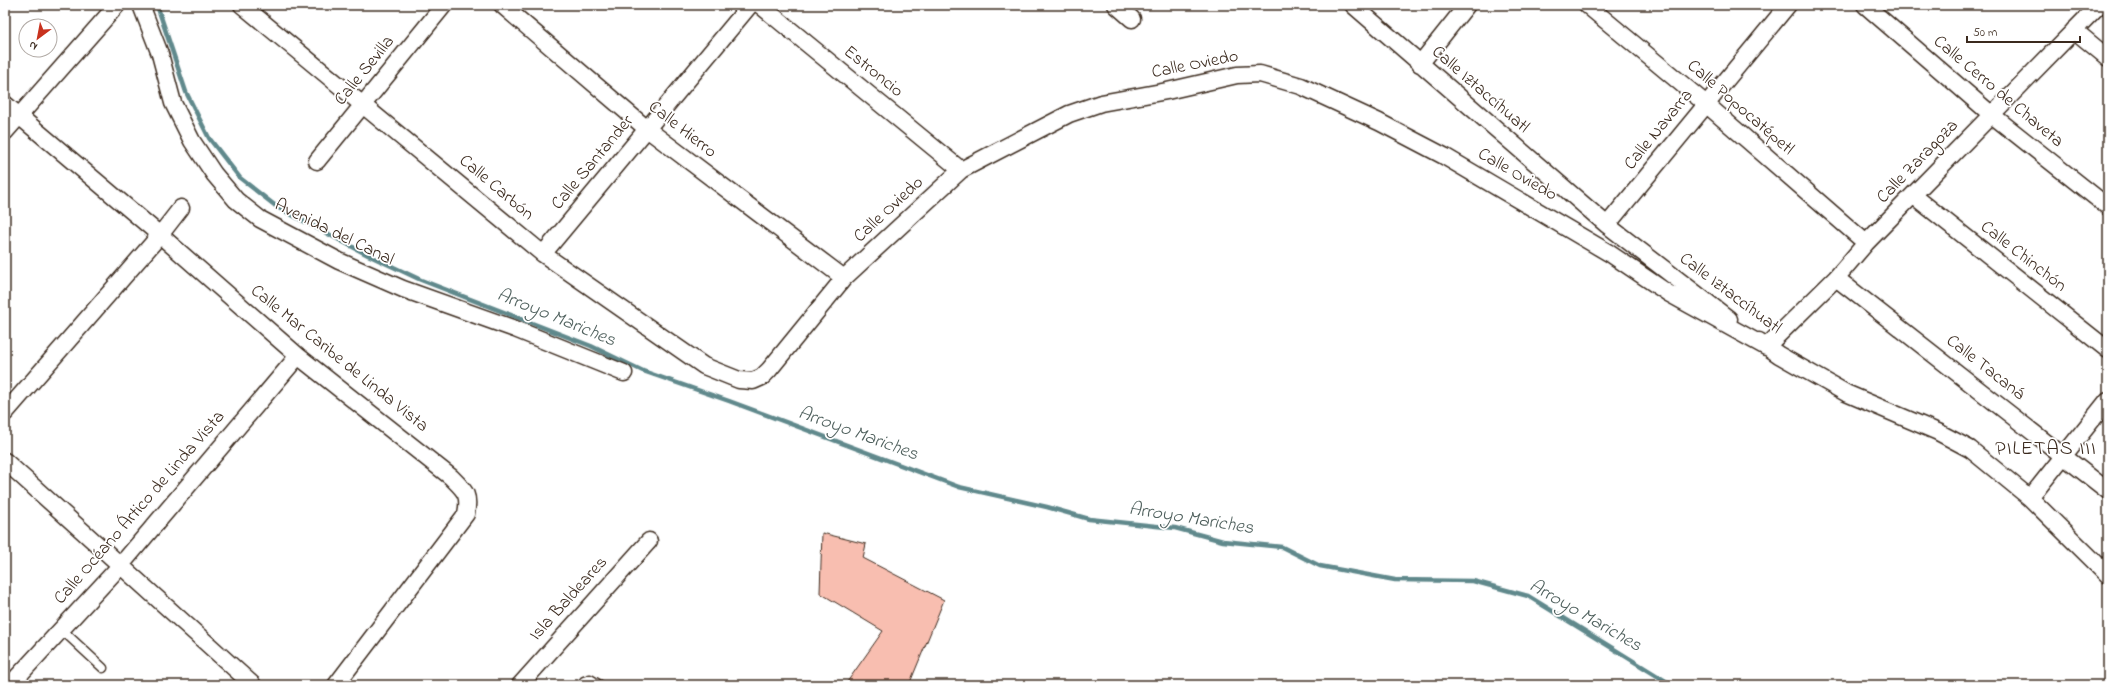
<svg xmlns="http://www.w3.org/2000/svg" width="2113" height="690" viewBox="0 0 2113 690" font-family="'Indie Flower',sans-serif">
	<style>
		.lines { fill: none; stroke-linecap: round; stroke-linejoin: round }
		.stream { stroke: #60898c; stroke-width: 4.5 }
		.building { fill: #f8beb0; stroke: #3b2a1e }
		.lane-casing { stroke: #3b2a1e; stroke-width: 11 }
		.street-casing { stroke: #3b2a1e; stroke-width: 19 }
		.lane { stroke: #fff; stroke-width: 8 }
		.street { stroke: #fff; stroke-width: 16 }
		.labels { text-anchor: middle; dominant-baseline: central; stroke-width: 3.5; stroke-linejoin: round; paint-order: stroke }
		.street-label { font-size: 18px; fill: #3b2a1e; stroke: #fff }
		.water-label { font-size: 19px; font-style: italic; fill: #50615e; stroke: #fff }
		.quarter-label { font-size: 20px; letter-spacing: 1px; fill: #3b2a1e; stroke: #fff }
	</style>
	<rect width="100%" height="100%" fill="#fff"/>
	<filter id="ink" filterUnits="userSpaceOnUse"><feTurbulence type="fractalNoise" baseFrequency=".025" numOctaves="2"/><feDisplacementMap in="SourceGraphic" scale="8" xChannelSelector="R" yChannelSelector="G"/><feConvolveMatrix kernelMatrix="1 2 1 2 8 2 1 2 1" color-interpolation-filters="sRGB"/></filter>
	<g filter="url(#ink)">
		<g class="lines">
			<path class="stream" d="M157,5L186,92L209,138L240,178L277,207L368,255L421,280L591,346L643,371L729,401L959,487L1047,507L1089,519L1175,528L1223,541L1282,547L1320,566L1395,580L1473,581L1528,596L1672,685"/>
		</g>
		<path class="building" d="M822,533L866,544L863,558L944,600L909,685H845L883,631L820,593Z"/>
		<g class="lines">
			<g class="lane-casing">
				<path id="lane" d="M61,629L103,668
					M581,685L584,681L590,679L600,685"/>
			</g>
			<g class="street-casing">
				<path id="street" d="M141,5L160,54L173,103L192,141L214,174L236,200L260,219L339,261L403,289L515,329L624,373
					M242,5L543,254L704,366L739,380L753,381L762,377L769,370L844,278L961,170L1069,114L1101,103L1167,91L1237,75L1260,74L1301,86L1379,122L1444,156L1609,253L1668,293L1766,347
					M502,5L647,129L844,278
					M760,5L961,170
					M1116,5L1132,19
					M1353,5L1607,225L1729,319
					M1587,5L1706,104L1866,243
					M1865,5L1992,115L2108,207
					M2074,30L2108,58
					M1420,64L1467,5
					M5,104L160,235L298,356L451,477C465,491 470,494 466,514L336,685
					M5,132L117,5
					M317,161L444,5
					M1914,196L2108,350
					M1607,225L1788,5
					M543,254L750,5
					M1836,278L2108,491
					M1759,341L1779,355L1846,393L1938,432L1970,449L2030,498L2108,575
					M1766,347L1836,278L1866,243L2099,5
					M5,413L160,235L181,208
					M5,461L253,685
					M2030,498L2108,400
					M10,685L120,566L298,356
					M520,685L649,541"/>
			</g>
			<use href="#lane" class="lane"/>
			<use href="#street" class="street"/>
		</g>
	</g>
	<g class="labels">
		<g class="street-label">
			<text transform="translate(1195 65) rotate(-11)">Calle Oviedo</text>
			<text transform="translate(365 71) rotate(-51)">Calle Sevilla</text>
			<text transform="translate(873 72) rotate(39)">Estroncio</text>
			<text transform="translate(1480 90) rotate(41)">Calle Iztaccíhuatl</text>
			<text transform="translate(1998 92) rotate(40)">Calle Cerro de Chaveta</text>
			<text transform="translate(1740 108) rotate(41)">Calle Popocatépetl</text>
			<text transform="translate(682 130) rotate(38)">Calle Hierro</text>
			<text transform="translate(1659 130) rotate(-51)">Calle Navarra</text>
			<text transform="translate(1918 162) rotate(-46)">Calle Zaragoza</text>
			<text transform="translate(593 163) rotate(-50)">Calle Santander</text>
			<text transform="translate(1517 175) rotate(30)">Calle Oviedo</text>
			<text transform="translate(496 188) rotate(40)">Calle Carbón</text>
			<text transform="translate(889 210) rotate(-43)">Calle Oviedo</text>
			<text transform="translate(334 233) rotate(26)">Avenida del Canal</text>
			<text transform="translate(2023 257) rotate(38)">Calle Chinchón</text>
			<text transform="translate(1730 294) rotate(37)">Calle Iztaccíhuatl</text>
			<text transform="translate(339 359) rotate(39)">Calle Mar Caribe de Linda Vista</text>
			<text transform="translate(1985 368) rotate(38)">Calle Tacaná</text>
			<text transform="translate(140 508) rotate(-49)">Calle Océano Ártico de Linda Vista</text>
			<text transform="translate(569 599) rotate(-48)">Isla Baldeares</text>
		</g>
		<g class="water-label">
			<text transform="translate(556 318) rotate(22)">Arroyo Mariches</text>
			<text transform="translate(858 434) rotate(20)">Arroyo Mariches</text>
			<text transform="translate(1191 519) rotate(9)">Arroyo Mariches</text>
			<text transform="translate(1585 616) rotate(30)">Arroyo Mariches</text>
		</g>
		<g class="quarter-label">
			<text x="2046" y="449">PILETAS III</text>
		</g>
	</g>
	<rect width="2113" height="690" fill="none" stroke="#fff" stroke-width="20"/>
	<rect x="10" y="10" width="2093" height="670" fill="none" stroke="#3b2a1e" stroke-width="1.5" filter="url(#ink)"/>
	<g transform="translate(38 38) rotate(212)"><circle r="19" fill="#ffffff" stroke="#b1aaa5"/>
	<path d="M0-3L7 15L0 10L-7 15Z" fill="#c8321e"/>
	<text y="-6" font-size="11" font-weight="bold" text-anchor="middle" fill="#3b2a1e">N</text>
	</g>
	<path d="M1967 36v6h113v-6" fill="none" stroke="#3b2a1e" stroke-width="2"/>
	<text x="1973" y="36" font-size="12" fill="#3b2a1e" stroke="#ffffff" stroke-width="3" paint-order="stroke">50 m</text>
</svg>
